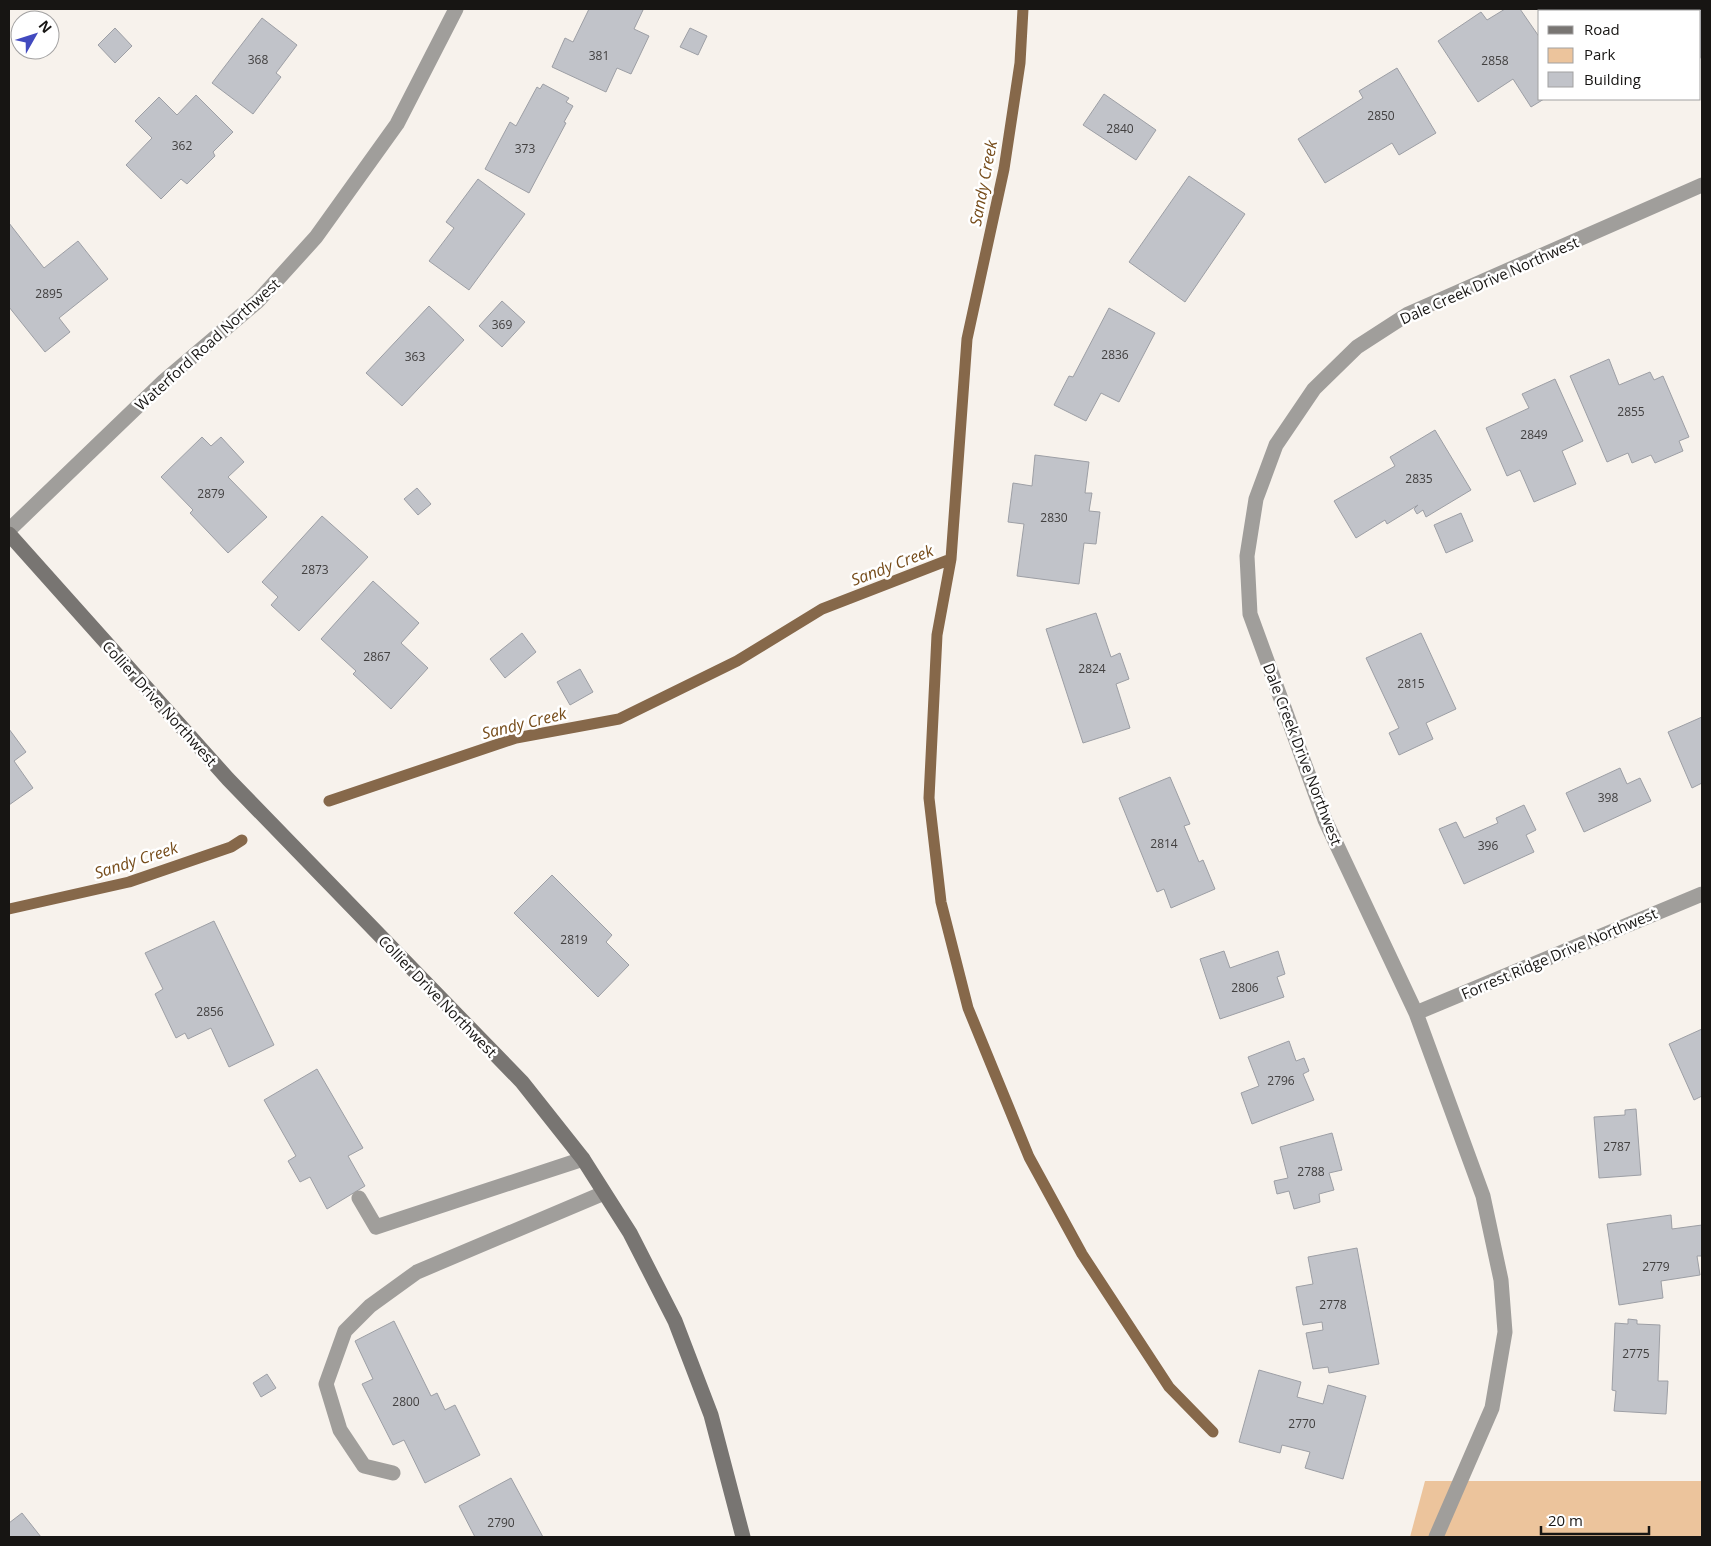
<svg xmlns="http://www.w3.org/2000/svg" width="1711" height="1546" viewBox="0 0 1711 1546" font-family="'Open Sans',sans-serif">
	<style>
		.green { fill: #ecc49c }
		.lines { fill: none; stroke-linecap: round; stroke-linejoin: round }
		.stream { stroke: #86684a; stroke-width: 11 }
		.building { fill: #c1c3c9; stroke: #9d9fa5 }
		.lane { stroke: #a09e9b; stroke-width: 15 }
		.street { stroke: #a09e9b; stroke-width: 15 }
		.secondary { stroke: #787572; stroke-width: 15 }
		.labels { text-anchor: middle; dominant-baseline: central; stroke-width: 5; stroke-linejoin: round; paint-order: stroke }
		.number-label { font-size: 12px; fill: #424040 }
		.street-label { font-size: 15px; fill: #171513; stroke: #fff }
		.water-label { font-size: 16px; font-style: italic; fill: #764c1a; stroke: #fff }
	</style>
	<rect width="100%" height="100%" fill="#f7f2ec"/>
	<path class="green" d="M1425,1481H1702V1537H1410Z"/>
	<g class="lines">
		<path class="stream" d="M1023,9L1020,63L1004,169L967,339L951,559L937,635L929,798L941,902L968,1008L1029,1157L1082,1254L1169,1387L1213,1432
			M329,801L516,738L619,719L737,661L822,609L951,559
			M9,909L129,882L231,847L242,840"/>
	</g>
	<path class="building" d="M589,9H640L643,10L634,29L649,36L631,74L617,68L606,92L552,67L565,38L573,42Z
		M1505,9H1520L1540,38V99H1544L1531,107L1513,79L1478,102L1438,41L1481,12L1487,20Z
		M1692,9H1702V60L1700,56V11H1688Z
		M262,18L297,45L276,73L281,77L253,114L212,83Z
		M115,28L132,46L115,63L98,45Z
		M690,28L707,36L698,55L680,47Z
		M1397,68L1436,133L1399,155L1392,143L1325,183L1298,139L1363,98L1359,91Z
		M543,84L569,98L566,102L573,106L564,122L566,123L529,193L485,169L510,122L516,126L537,87L540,89Z
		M1104,94L1156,130L1136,160L1083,125Z
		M196,95L233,132L213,152L215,156L187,184L181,179L161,199L126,165L152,138L135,121L159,97L177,115Z
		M1189,176L1245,214L1185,302L1129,262Z
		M478,179L525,214L469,290L429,261L454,228L446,222Z
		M9,223L44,268L78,241L108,279L59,318L70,332L45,352L9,307Z
		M502,301L525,322L502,347L479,326Z
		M429,306L464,340L402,406L366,373Z
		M1109,308L1155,333L1119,402L1101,393L1086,421L1054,405L1069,376L1073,377Z
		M1609,359L1619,385L1650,372L1654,380L1663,376L1689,437L1679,441L1683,451L1655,463L1651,455L1632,463L1628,453L1607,462L1570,376Z
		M1555,379L1583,441L1562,451L1576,484L1534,502L1520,470L1507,476L1486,428L1529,408L1522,394Z
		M1435,430L1471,490L1426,517L1423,510L1417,514L1414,509L1418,505L1387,524L1385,520L1356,538L1334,501L1395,466L1390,457Z
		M202,437L211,446L221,437L244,462L228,477L267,517L228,553L190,513L193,510L161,477Z
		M1035,455L1089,462L1085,493H1092L1089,511L1100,512L1096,544L1084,543L1079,584L1017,576L1024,524L1008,522L1013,483L1032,486Z
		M417,488L431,504L418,515L404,499Z
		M1461,513L1473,541L1446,553L1434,525Z
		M322,516L368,557L299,631L271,605L278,597L262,582Z
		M373,581L419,623L401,643L428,668L391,709L353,674L356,671L321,639Z
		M1096,613L1111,657L1120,653L1129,679L1116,684L1130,728L1083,743L1046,629Z
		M522,633L536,652L505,678L490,659Z
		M1421,633L1456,709L1426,723L1433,739L1399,755L1389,733L1399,728L1366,658Z
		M580,669L593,692L570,705L557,682Z
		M1702,717V783L1692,788L1668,732Z
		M9,729L26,752L14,761L33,788L9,805Z
		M1620,768L1627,784L1640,778L1651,801L1584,832L1566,793Z
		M1170,777L1190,824L1184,826L1199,862L1203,860L1215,889L1171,908L1164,889L1157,892L1119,798Z
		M1524,805L1536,830L1526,835L1534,852L1464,884L1439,829L1456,822L1464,838L1498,823L1496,818Z
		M552,875L612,935L606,942L629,965L598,997L514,913Z
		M214,921L274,1045L229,1067L211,1028L188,1039L185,1033L176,1038L155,994L163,989L145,953Z
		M1224,951L1230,968L1278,951L1285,974L1277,977L1284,997L1220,1019L1200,959Z
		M1702,1029V1096L1694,1100L1669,1044Z
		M1289,1041L1296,1061L1304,1058L1309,1071L1303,1074L1314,1100L1252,1124L1241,1093L1259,1086L1248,1057Z
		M317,1069L363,1148L348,1156L365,1186L327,1209L310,1177L300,1182L288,1161L296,1156L264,1100Z
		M1636,1109L1641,1175L1599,1178L1594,1117L1625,1115V1110Z
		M1332,1133L1342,1170L1329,1173L1334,1190L1319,1194L1320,1202L1294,1209L1289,1191L1277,1194L1274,1181L1288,1178L1280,1147Z
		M1671,1215L1672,1229L1702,1225V1256H1697L1700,1275L1661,1281L1663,1298L1619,1305L1607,1224Z
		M1357,1248L1379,1364L1329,1373L1328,1367L1313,1369L1306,1333L1323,1330L1322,1322L1303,1325L1296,1287L1313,1284L1308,1257Z
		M1628,1319L1637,1320V1324L1660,1325L1658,1381H1668L1666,1414L1614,1411L1616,1391L1612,1390L1615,1323L1628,1324Z
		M394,1321L431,1396L437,1393L445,1410L455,1405L480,1455L425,1483L404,1440L393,1445L362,1384L373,1379L355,1341Z
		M1259,1370L1301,1382L1297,1397L1323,1404L1328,1385L1366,1396L1343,1479L1305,1468L1310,1452L1282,1445L1280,1453L1239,1442Z
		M267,1374L276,1388L261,1397L253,1383Z
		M511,1478L543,1537H475L459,1506Z
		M22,1513L41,1537H9V1523Z"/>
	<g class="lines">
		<path class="lane" d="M359,1198L376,1227L583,1159
			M393,1473L364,1466L340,1430L326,1384L345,1331L370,1306L417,1272L604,1193"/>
		<path class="street" d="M9,530L164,381L258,301L316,237L397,124L456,9
			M1416,1013L1702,894
			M1436,1537L1492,1408L1505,1332L1501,1280L1483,1196L1416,1013L1325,820L1250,614L1247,556L1256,499L1276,445L1314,389L1357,347L1408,314L1702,185"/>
		<path class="secondary" d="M9,534L228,779L522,1082L583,1159L630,1233L675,1321L711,1415L743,1537"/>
	</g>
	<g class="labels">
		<g class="number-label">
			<text x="599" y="55">381</text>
			<text x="258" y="59">368</text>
			<text x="1495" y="60">2858</text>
			<text x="1381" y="115">2850</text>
			<text x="1120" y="128">2840</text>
			<text x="182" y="145">362</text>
			<text x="525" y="148">373</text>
			<text x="49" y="293">2895</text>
			<text x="502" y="324">369</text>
			<text x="1115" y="354">2836</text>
			<text x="415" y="356">363</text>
			<text x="1631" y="411">2855</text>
			<text x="1534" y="434">2849</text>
			<text x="1419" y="478">2835</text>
			<text x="211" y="493">2879</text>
			<text x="1054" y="517">2830</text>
			<text x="315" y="569">2873</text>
			<text x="377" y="656">2867</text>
			<text x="1092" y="668">2824</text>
			<text x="1411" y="683">2815</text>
			<text x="1608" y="797">398</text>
			<text x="1164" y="843">2814</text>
			<text x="1488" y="845">396</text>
			<text x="574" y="939">2819</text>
			<text x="1245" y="987">2806</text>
			<text x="210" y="1011">2856</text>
			<text x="1281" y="1080">2796</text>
			<text x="1617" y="1146">2787</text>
			<text x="1311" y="1171">2788</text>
			<text x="1656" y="1266">2779</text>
			<text x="1333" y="1304">2778</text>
			<text x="1636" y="1353">2775</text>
			<text x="406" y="1401">2800</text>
			<text x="1302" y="1423">2770</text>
			<text x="501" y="1522">2790</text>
		</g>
		<g class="street-label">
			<text transform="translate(1489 280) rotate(-24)">Dale Creek Drive Northwest</text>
			<text transform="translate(207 344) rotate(-42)">Waterford Road Northwest</text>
			<text transform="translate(160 703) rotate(48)">Collier Drive Northwest</text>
			<text transform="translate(1303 754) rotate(69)">Dale Creek Drive Northwest</text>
			<text transform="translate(1559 953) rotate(-23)">Forrest Ridge Drive Northwest</text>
			<text transform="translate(438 996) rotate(46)">Collier Drive Northwest</text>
		</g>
		<g class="water-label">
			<text transform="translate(983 183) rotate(-79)">Sandy Creek</text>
			<text transform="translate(892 565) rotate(-21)">Sandy Creek</text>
			<text transform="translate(524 723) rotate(-14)">Sandy Creek</text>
			<text transform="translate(136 860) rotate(-18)">Sandy Creek</text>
		</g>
	</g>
	<rect width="1711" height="1546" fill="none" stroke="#171513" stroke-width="20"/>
	<rect x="1538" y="10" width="162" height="90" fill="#ffffff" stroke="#a2a1a1"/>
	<rect x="1548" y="26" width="25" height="8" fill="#787572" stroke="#a2a1a1"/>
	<text x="1584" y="35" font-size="15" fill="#171513">Road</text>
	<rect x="1548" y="48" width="25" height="15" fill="#ecc49c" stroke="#a2a1a1"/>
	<text x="1584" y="60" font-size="15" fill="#171513">Park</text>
	<rect x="1548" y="72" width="25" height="15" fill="#c1c3c9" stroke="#a2a1a1"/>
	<text x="1584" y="85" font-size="15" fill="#171513">Building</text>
	<g transform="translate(35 35) rotate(51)"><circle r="24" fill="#ffffff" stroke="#a2a1a1"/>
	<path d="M0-4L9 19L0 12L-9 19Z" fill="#424abf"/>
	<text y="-8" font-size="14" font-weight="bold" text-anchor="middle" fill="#171513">N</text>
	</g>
	<path d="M1541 1526v8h108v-8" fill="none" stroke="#171513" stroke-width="2.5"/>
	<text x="1548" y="1526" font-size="15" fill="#171513" stroke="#ffffff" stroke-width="4" paint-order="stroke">20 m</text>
</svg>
